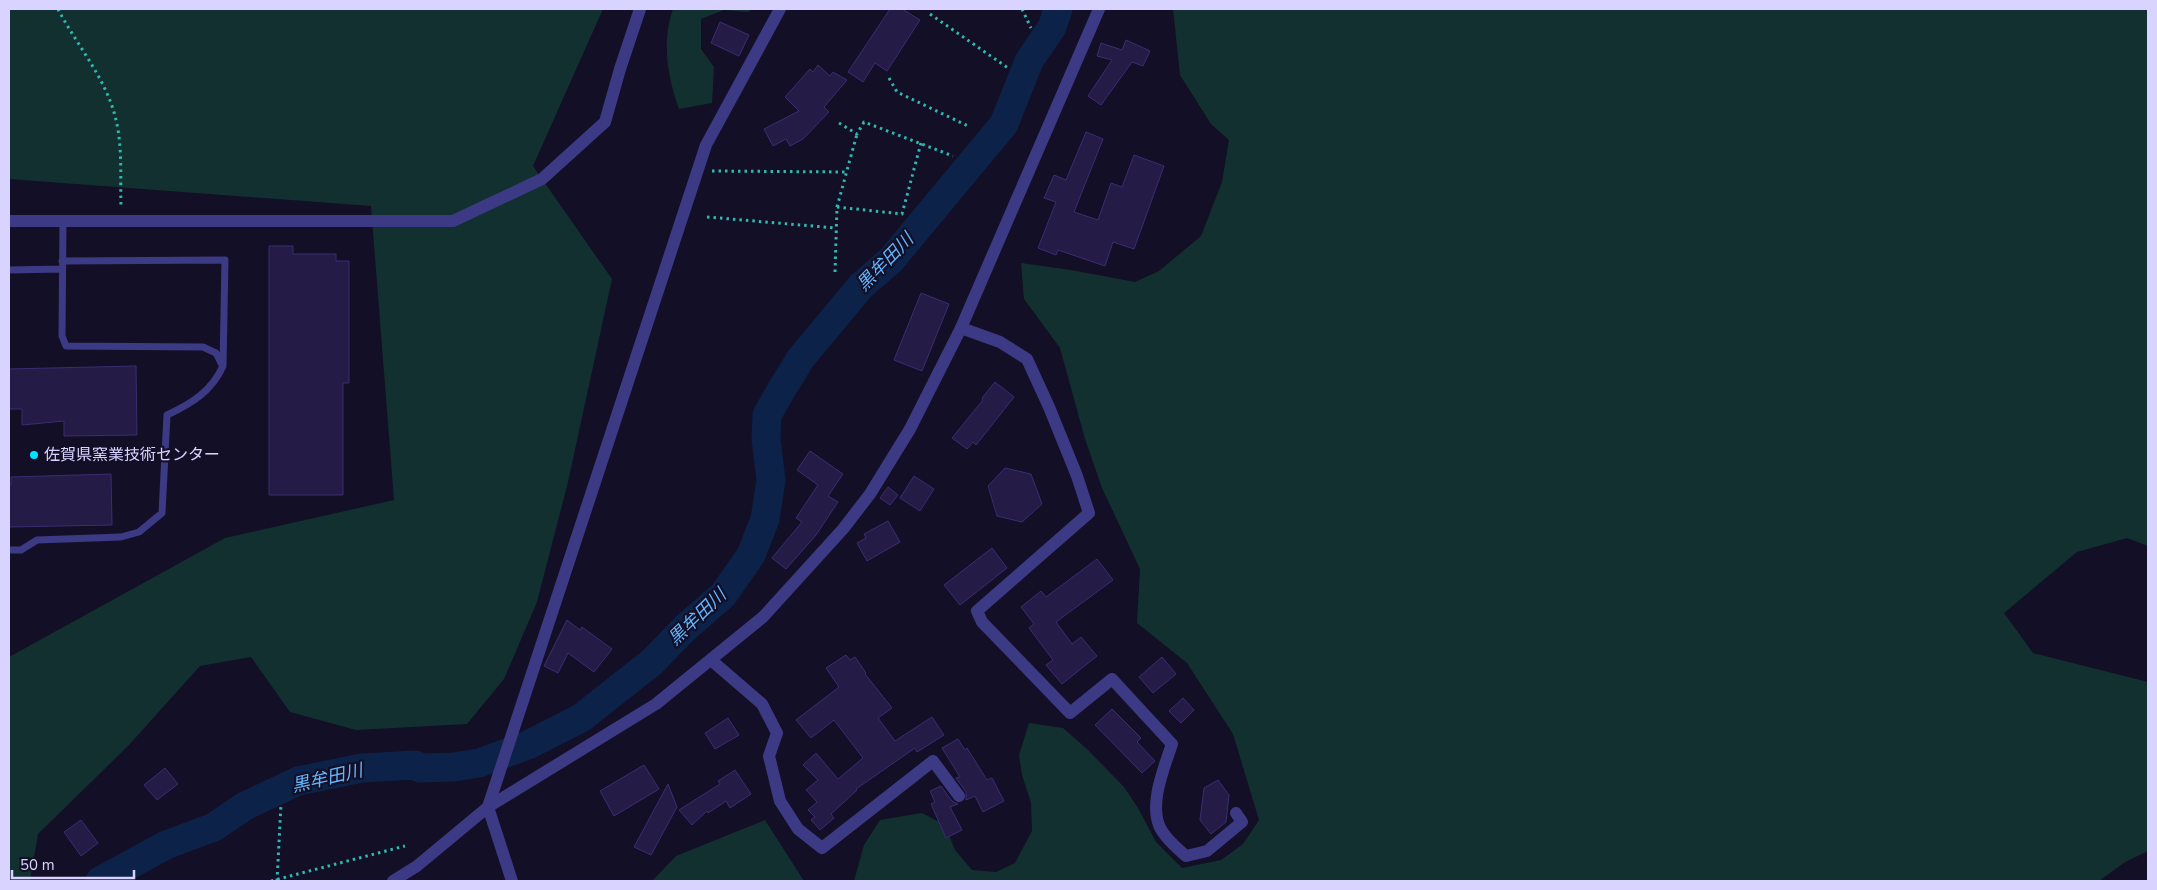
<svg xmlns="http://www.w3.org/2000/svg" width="2157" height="890" viewBox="0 0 2157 890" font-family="'Nunito Sans','Noto Sans JP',sans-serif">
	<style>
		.green { fill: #12302f }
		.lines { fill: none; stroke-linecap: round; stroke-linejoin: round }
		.river { stroke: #0c2248; stroke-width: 29 }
		.building { fill: #241b47; stroke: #3b2d73 }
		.path { stroke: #2fb8b0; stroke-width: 3; stroke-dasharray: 2.5 4; stroke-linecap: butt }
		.service { stroke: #3d3a85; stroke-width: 7 }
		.minor { stroke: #3d3a85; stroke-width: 12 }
		.tertiary { stroke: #3d3a85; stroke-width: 12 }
		.poi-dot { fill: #00e5ff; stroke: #130f26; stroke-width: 2 }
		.labels { text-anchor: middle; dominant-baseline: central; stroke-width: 4.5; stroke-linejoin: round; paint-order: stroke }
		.poi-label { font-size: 16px; fill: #d9d4ff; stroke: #130f26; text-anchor: start }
		.water-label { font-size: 18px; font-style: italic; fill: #62b6ff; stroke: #130f26 }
	</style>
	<rect width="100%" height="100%" fill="#130f26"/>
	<path class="green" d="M9,9H603L533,166L612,279L568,482L537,602L504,679L467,724L356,730L290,712L251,657L200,666L128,746L38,834L30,881H9V657L225,538L394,500L371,206L9,179Z
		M673,9H752L748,12L724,10L701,19V49L714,67L712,103L679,109C668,78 661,42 673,9Z
		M1173,9H2148V546L2127,538L2077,552L2004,613L2033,653L2148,682V851L2125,862L2099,881H854L864,845L880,820L922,813L945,825L955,850L972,870L996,872L1015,863L1032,831L1031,803L1022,775L1019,755L1029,723L1063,728L1088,750L1124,787L1138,808L1156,842L1182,868L1221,860L1243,844L1259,820L1233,734L1187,663L1137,623L1140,569L1102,488L1085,439L1060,348L1024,299L1021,263L1071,270L1135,282L1159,271L1201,236L1222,182L1229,140L1211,124L1180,75Z
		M765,820L804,881H652L676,856Z"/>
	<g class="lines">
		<path class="river" d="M100,881L166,845L214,827L245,806L298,781L362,768L415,765L420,768L454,767L479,763L528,745L581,718L652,662L685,628L723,595L751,555L765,519L771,480L766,439L767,415L783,387L801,358L861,286L891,260L1004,124L1029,61L1052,27L1058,9"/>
	</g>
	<path class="building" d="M890,9H902L920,20L887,71L875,63L863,82L848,72Z
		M720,22L749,35L739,56L711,43Z
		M1126,40L1150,51L1143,66L1132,62L1101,105L1088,96L1112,60L1097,56L1101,43L1122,50Z
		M818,65L830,76L833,72L847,80L824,107L829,112L803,139L790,146L786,139L773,146L764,129L799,111L785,97L810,69L813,72Z
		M1086,132L1103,139L1074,212L1098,220L1111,183L1122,187L1134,155L1164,166L1134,249L1113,242L1105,266L1058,250L1056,255L1038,248L1056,202L1044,198L1054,175L1066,180Z
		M269,246H293V254H336V261H349V383H343V495H269Z
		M921,293L949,304L922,371L894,360Z
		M136,366L137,435L64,436V421L22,425V409H9V369Z
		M995,382L1014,397L976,445L973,442L967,449L952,438L983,400L982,398Z
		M810,451L843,474L828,496L838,502L816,535L786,569L772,558L802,522L796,518L818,485L797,470Z
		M1005,468L1031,474L1042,504L1022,522L997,516L988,486Z
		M111,474L112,525L9,527V485H11V477Z
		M914,476L934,489L920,511L900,498Z
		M888,487L898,495L890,505L880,498Z
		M888,521L900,542L867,561L857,543L866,538L864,534Z
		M992,548L1007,568L960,605L944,585Z
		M1097,559L1113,580L1056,622L1072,644L1081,637L1097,656L1062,684L1046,665L1053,660L1029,628L1034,624L1021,607L1041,591L1046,597Z
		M567,620L580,630L582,627L612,649L594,672L568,653L558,673L544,666Z
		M846,655L850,660L855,657L866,673L865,674L892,708L878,718L895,741L932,717L944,735L917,752L915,748L856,789L857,790L831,814L834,818L820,830L811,820L815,817L808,810L817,802L806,790L818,780L803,765L816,753L838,779L863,758L834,720L811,738L796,720L839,687L826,668Z
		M1162,657L1176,674L1153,693L1139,677Z
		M1183,698L1194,710L1181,723L1169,711Z
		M1112,709L1141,738L1137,742L1155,761L1142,773L1095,725Z
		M728,718L739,735L715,749L705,733Z
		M958,739L965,750L967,748L987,780L992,778L1004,801L983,812L975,796L966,800V792L956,778L960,777L942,748Z
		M644,765L659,789L614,816L600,791Z
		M165,768L178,784L157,800L144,785Z
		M735,770L751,794L730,808L726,801L708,813L707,811L692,825L679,810L720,784L718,781Z
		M1218,780L1229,795L1226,822L1211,834L1200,820L1204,788Z
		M668,784L677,807L651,855L634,847Z
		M941,786L952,801L958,804L950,807L962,830L946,838L931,804L935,802L930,791Z
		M81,820L98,843L81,856L64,832Z"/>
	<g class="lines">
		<path class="path" d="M58,9C76,44 105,77 115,116C123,145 120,178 121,208
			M1022,9L1031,28
			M930,14L1008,68
			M889,78L897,92L968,126
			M839,123L857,134L864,122L953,156
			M712,171L847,172
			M837,207L902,214L921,143
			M707,217L836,228
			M835,272L837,207L857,134
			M271,881L405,846
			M277,881L281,804"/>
		<path class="service" d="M63,221L62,336L66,346L203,347L216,353L222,365
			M9,270L62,269
			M9,550H21L37,540L121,537L139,532L162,513L167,415C191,404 212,391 223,366L225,260L62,261"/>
		<path class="minor" d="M961,328L1000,342L1027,359L1049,407L1077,476L1089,513L977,611L982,622L1070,713L1112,679L1172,744C1164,768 1147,808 1162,831C1168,841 1177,848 1186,856L1207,851L1242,822L1236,813
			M711,660L762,704L777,733L769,756L780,801L798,829L822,848L933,761L959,796
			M512,881L488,807L706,145L780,9"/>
		<path class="tertiary" d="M9,221H453L542,179L605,122L620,69L640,9
			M393,881L417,866L488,807L656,704L763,617L843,529L870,494L910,429L961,328L1099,9"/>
	</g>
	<circle class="poi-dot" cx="34" cy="455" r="5"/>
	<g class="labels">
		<g class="poi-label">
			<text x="44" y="455">佐賀県窯業技術センター</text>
		</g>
		<g class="water-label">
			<text transform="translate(885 262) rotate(-46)">黒牟田川</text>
			<text transform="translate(697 617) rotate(-44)">黒牟田川</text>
			<text transform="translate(327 778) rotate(-13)">黒牟田川</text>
		</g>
	</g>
	<rect width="2157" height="890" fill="none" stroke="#d9d4ff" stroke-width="20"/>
	<path d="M12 870v8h122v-8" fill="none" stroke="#d9d4ff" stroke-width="2.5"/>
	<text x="20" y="870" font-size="15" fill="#d9d4ff" stroke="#130f26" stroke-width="4" paint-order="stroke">50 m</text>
</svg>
